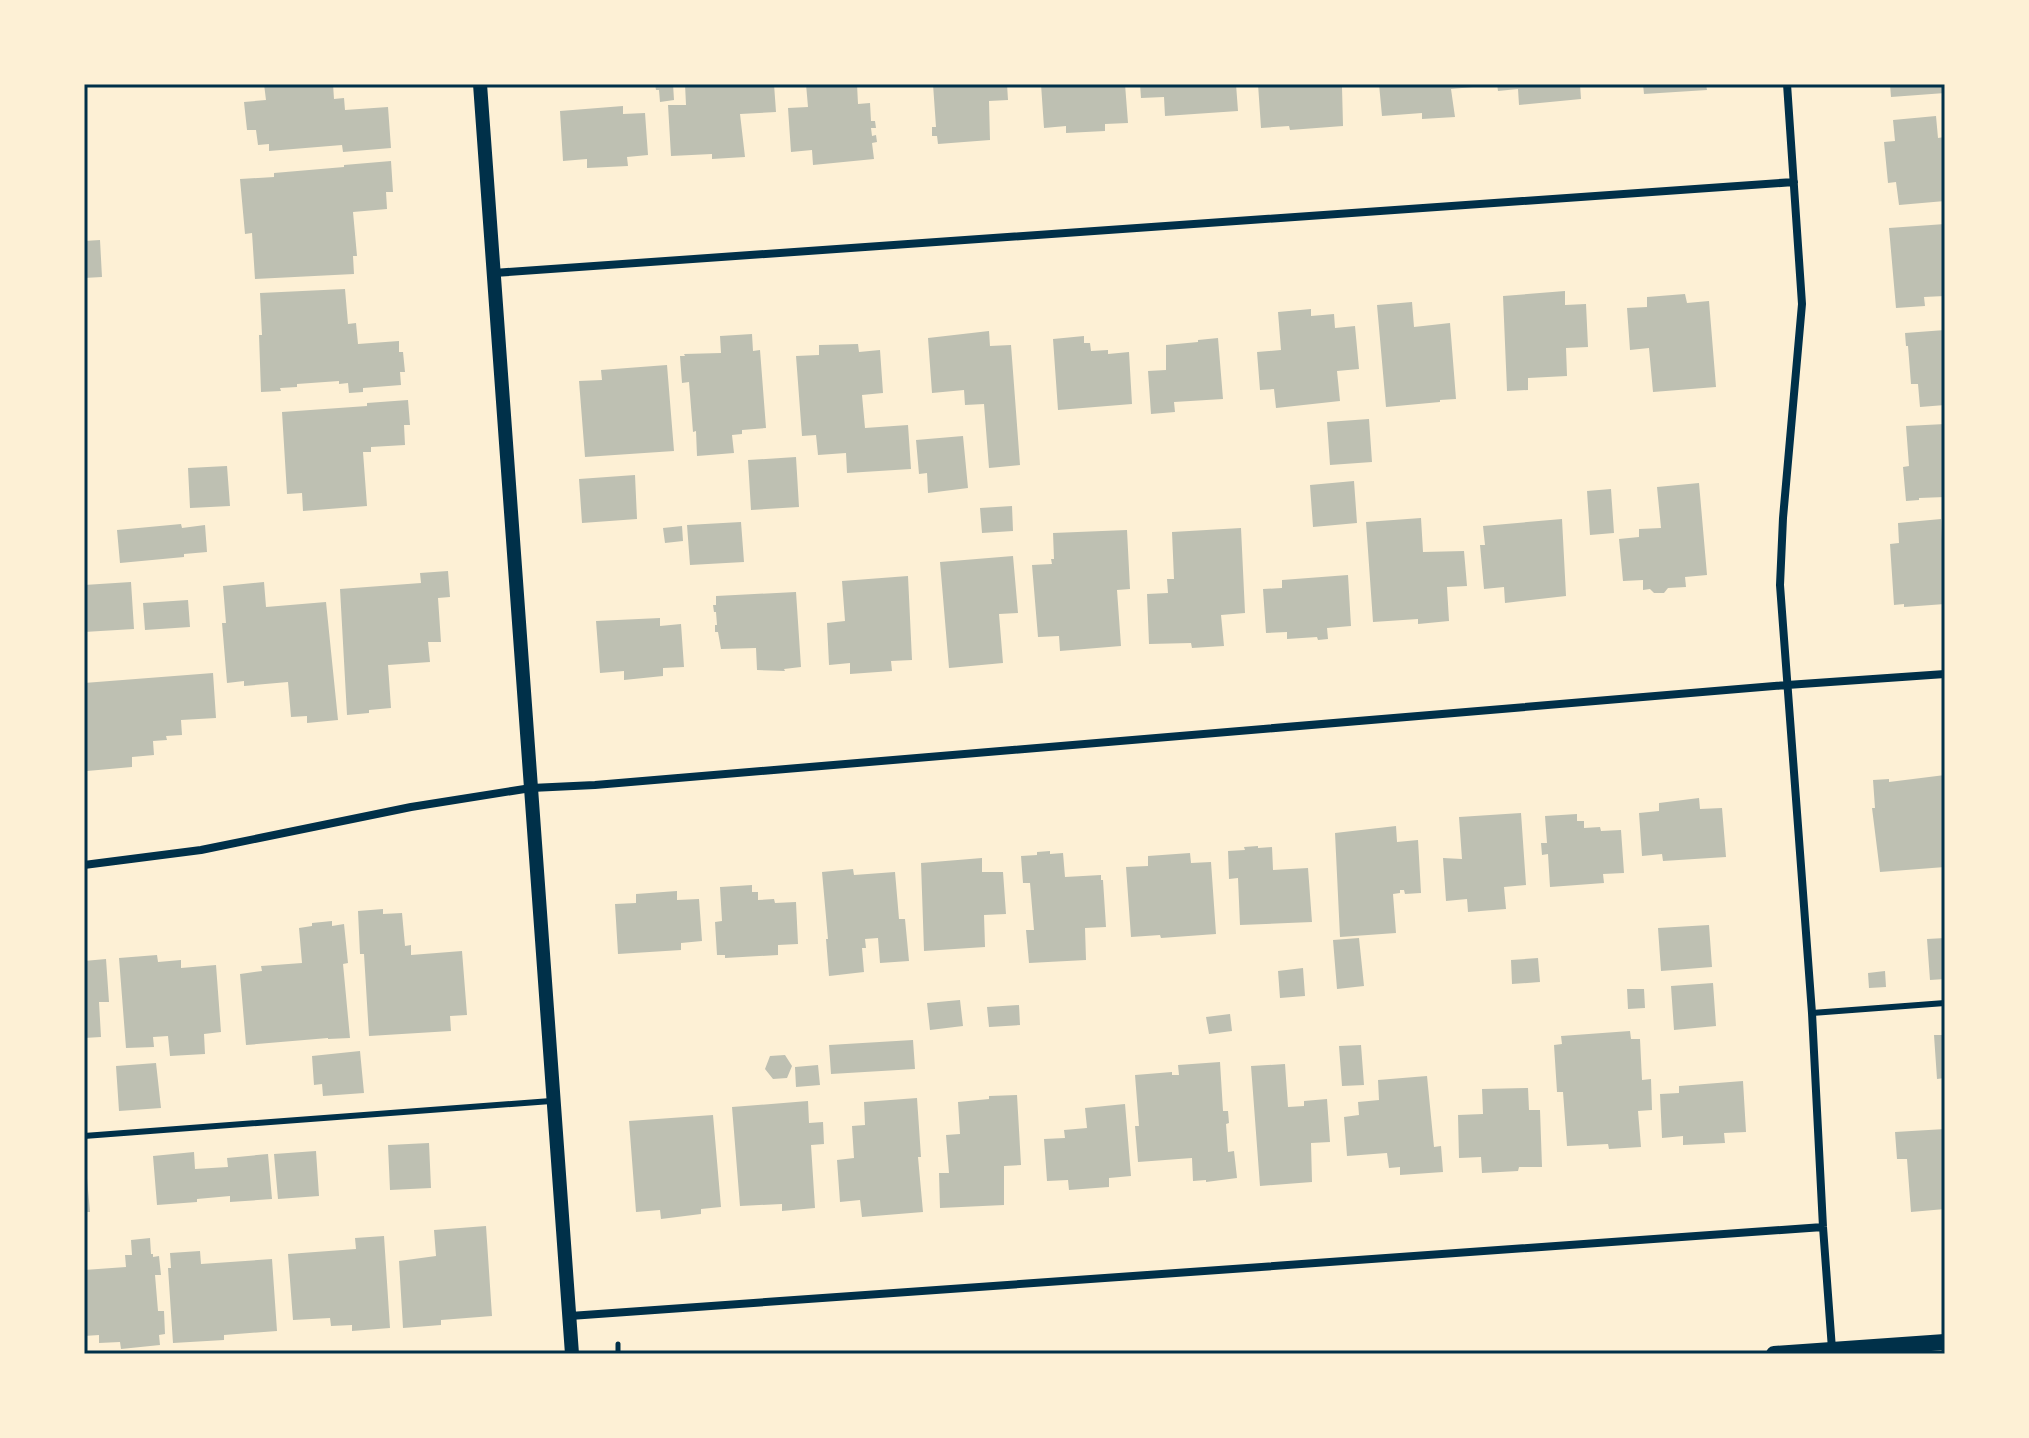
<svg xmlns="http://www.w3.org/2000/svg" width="2029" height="1438" viewBox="0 0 2029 1438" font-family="Arial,sans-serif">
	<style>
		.building { fill: #bec0b2 }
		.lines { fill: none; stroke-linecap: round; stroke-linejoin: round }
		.path { stroke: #003049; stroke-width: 5 }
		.service { stroke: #003049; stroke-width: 6 }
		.minor { stroke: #003049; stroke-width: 8 }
		.tertiary { stroke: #003049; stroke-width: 14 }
		.secondary { stroke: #003049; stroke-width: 16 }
		.neatline { fill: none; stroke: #003049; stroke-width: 3 }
	</style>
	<rect width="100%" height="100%" fill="#fdf0d5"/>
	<path class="building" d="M264,84H333L334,99L344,98L345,110L388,107L391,148L343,152L342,145L269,151V144L258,145L256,130H247L244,102L266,100Z
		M655,84H673L674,100L660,102L659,90H656Z
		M685,84H774L776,112L740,114L745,157L712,159V154L671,156L668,105H686Z
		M806,84H857L858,104L870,103L871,121H875L876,128H871L872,136L876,135L877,142L872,143L874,159L813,165L812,150L791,152L788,108L808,107Z
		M933,84H1007L1008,100L989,101L990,140L938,144L937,136H932V127H936Z
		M1041,84H1125L1128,123L1105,124V131L1066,133V126L1044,128Z
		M1140,84H1236L1238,111L1165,116L1164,97L1141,98Z
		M1258,84H1349L1350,86L1342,87L1343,126L1290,130L1289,126L1261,128Z
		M1379,84H1484V86L1451,89L1455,117L1422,119V113L1382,116Z
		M1497,84H1580L1581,99L1519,105L1518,89L1498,91Z
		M1643,84H1706L1707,90L1644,94Z
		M1890,84H1945V93L1891,97Z
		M623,106V114L645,113L648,155L627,157L628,166L587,168V159L563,161L560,111Z
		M1936,116L1938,138L1945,137V201L1899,205L1896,182L1888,183L1884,142L1895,141L1893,120Z
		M391,161L393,192H386L387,209L353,212L357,256H353L354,274L255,279L252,233L245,234L240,179L274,177V173L344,167V165Z
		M1945,224V296L1924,297L1925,306L1896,308L1889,228Z
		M100,240L102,277L84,278V241Z
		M345,289L348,324L356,323L358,344L399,341V352H403L405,372H400L401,385L363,388V392L349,393L348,383L339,384V381L297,384V387L280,388L281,391L261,392L259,335H262L260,293Z
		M1565,291V305L1586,304L1588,347L1566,348L1567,376L1528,378V390L1507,391L1503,296Z
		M1685,294L1687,303L1709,301L1716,387L1653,392L1649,348L1630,350L1627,308L1647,307V297Z
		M1412,302L1414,327L1450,323L1456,399L1440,400V402L1386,407L1377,305Z
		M1311,309V316L1334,314L1335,328L1355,326L1359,369L1337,371L1340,401L1276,408L1274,389L1260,390L1257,352L1281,350L1278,312Z
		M1945,330V405L1920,407L1918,384H1911L1908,346H1906L1905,333Z
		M989,331L990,346L1011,345L1020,465L989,468L984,404L965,405L964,390L932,393L928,338Z
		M752,334L753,351L760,350L766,428L742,430V434L732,435L734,453L697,456L696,431L693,432L689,382L682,383L680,356H685L684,354L721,353L720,336Z
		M1084,336V343H1090L1091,351L1108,350V354L1129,352L1132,404L1058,410L1053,339Z
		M1218,338L1223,399L1174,402L1175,412L1151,414L1148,371L1166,370V345L1198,342V340Z
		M858,344L859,352L880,350L883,393L862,395L865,428L908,425L911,469L847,473L846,453L818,455L816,435L802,436L796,356L819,355V345Z
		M667,365L674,451L585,457L579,381L602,380L601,370Z
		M408,400L410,425H404L405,445L371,447V452H363L367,506L303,511L302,493L287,494L282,412L367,406V403Z
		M1369,419L1372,462L1330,465L1327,422Z
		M1945,424V497L1919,498V500L1906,501L1903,467L1909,466L1906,426Z
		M963,436L968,488L928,493L927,473L919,474L916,440Z
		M796,457L799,507L751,510L748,460Z
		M227,466L230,506L190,508L188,468Z
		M635,475L637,519L582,523L579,479Z
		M1354,481L1357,523L1313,527L1310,485Z
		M1699,483L1707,575L1685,577L1686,587L1668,588L1664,593H1654L1650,589L1643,590V580L1623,581L1619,539L1639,537V529L1661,528L1657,487Z
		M1611,489L1614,533L1590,535L1587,491Z
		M1012,506L1013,531L982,533L980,508Z
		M1421,518L1423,552L1464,551L1467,586L1447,587L1449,621L1418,624V619L1373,622L1366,522Z
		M1562,519L1566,596L1505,603L1504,587L1484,589L1480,545H1485L1483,526Z
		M1941,519L1942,540H1945V604L1904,607V604L1894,605L1890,544L1899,543L1898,523Z
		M741,522L744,562L690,565L687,525Z
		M181,524L182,528L205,525L207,552L184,554V557L120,563L117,530Z
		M682,526L683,541L665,543L663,528Z
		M1241,528L1245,613L1221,615L1224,646L1192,648L1191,643L1149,644L1147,594L1168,593L1167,579H1174L1172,532Z
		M1127,530L1130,589L1117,590L1121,646L1060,651L1059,636L1038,637L1032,565L1052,564L1051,559H1054L1053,533Z
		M1013,556L1018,613L999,614L1003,663L949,668L940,562Z
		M448,571L450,597L438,598L441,642H428L430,662L388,665L391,708L369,710V713L347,715L340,589L421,583L420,573Z
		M1348,575L1351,626L1327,628L1328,639L1318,640L1317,637L1287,639V632L1266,633L1263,589L1282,588V580Z
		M908,576L912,660L891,661L892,671L850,674V663L829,665L827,623L845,621L842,581Z
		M131,582L134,629L84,632V585Z
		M264,582L266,607L326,602L338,720L307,723V716L291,717L288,682L244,686V681L227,683L222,623H226L223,586Z
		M796,592L801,667L784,669L785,671L757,670L756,648L721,649L718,632H715V625H717L716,612H714L713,605H716V596Z
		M188,600L190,627L145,630L143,603Z
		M660,618V626L681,624L684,667L663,668V676L624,680V671L600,673L596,621Z
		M213,673L216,718L181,720L182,735L166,736L167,740L153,741L154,755L132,757V767L87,771L84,738V683Z
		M1945,775V867L1880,872L1872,808H1875L1873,780L1889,779V782Z
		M1699,798L1700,809L1722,808L1726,857L1663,861L1662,854L1642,856L1639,813L1659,811V803Z
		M1521,813L1526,885L1504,887L1506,909L1468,912L1467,899L1446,901L1443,858L1462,859L1459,817Z
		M1577,814V821H1584V828L1600,827L1601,831L1621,830L1624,873L1603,874L1604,883L1550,887L1548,854L1542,855L1541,843H1547L1545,816Z
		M1396,826L1397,842L1418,840L1421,893L1405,894L1404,890H1400V893L1393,894L1396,933L1340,937L1335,833Z
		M1258,846V848L1272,847L1273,870L1308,868L1312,922L1240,925L1238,878L1229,879L1228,851L1245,850L1244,847Z
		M1050,851V854L1063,853L1065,877L1101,875V880H1103L1106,927L1085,928L1086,960L1029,963L1026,930H1034L1030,883H1023L1021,856L1037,855V852Z
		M1190,853L1191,863L1211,862L1216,934L1161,938L1160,935L1131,937L1126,867L1148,866V856Z
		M982,858V872H1003L1006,914L984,915L985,947L924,951L921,863Z
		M853,869L854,875L895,872L899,919H905L909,961L880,963L878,938L865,939L866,948H862L864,972L829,976L826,939H828L822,872Z
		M752,885V892H758V900L774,899L775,903L796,902L798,944L778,945V955L725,958V955H717L715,922L722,921L720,887Z
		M677,891V900L699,899L702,941L681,943V950L618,954L615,904L636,903V894Z
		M383,909V914L402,913L405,946L411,945V955L462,951L467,1015L450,1016L451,1031L369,1036L364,954H360L358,911Z
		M332,921V926L344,924L348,963L343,964L350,1038L328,1039V1038L246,1045L240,974L262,971L261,966L302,963L299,928L312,926V923Z
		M1709,925L1712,967L1661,971L1658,928Z
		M1359,938L1364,986L1337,989L1333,940Z
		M1945,938V979L1930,980L1927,939Z
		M157,955L158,962L181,960V968L216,965L221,1032L204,1034L205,1054L170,1056L168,1036L153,1037L154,1047L126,1048L119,958Z
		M1538,958L1540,982L1512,984L1511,960Z
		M106,959L109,1002H99L101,1037L84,1038V961Z
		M1303,968L1305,996L1280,998L1278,971Z
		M1885,971L1886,987L1869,988L1868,973Z
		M1713,983L1716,1026L1674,1030L1671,986Z
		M1627,989H1644L1645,1008L1628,1009Z
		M960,1000L963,1026L930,1030L927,1003Z
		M1019,1005L1020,1025L989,1027L987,1007Z
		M1230,1014L1232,1031L1209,1034L1206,1017Z
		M1630,1031L1631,1039H1640L1642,1080L1651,1079L1652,1110L1638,1111L1641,1147L1609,1149L1608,1144L1567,1146L1563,1092H1557L1554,1045L1562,1044L1561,1036Z
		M1934,1035H1945V1078L1937,1079Z
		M913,1040L915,1069L831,1074L829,1045Z
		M1361,1045L1364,1085L1342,1086L1339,1046Z
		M360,1051L364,1093L323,1096L322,1084L314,1085L312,1056Z
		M785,1055L792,1066L787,1078L773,1079L765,1069L770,1056Z
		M1220,1062L1223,1111H1228L1229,1123L1226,1124L1228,1152L1234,1151L1237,1178L1206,1182V1180L1193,1181L1192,1158L1138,1162L1135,1126H1139L1135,1075L1172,1072V1075H1179L1178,1065Z
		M156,1063L161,1108L119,1111L116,1066Z
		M1285,1064L1288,1107L1304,1106V1101L1327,1099L1330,1142L1311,1143L1312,1182L1260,1186L1251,1066Z
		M818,1065L820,1085L796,1087L795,1067Z
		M1427,1076L1434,1147L1441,1146L1443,1172L1400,1175V1167L1389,1168L1387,1153L1347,1156L1344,1117L1359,1115L1358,1102L1379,1100L1378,1080Z
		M1743,1081L1746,1132L1724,1133L1725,1143L1683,1145V1136L1662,1138L1660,1094L1679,1093V1086Z
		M1528,1088L1529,1110H1540L1542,1167H1519L1518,1171L1482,1173L1481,1157L1459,1158L1458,1115L1483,1114L1482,1089Z
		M1017,1095L1021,1165L1004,1166V1205L940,1208L939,1173H949L946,1135L960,1134L958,1102L989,1099V1096Z
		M917,1098L921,1157H918L923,1212L862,1217L860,1200L840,1202L837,1160L854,1158L852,1126L865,1125L864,1102Z
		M808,1101L809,1123L823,1122L824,1144L811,1145L815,1208L782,1211V1204L740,1206L732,1107Z
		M1125,1104L1131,1176L1109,1178V1187L1069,1190L1068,1180L1047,1181L1044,1139L1065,1138L1064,1130L1087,1128L1085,1108Z
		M713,1115L721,1207L701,1209V1214L661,1219L660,1210L636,1212L629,1121Z
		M1945,1129V1209L1911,1212L1907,1159H1897L1895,1132Z
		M429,1143L431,1188L390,1190L388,1145Z
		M316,1151L319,1196L278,1199L274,1154Z
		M194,1152L195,1169L228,1167L227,1158L268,1154L272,1199L230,1202V1196L197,1199V1202L157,1205L153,1156Z
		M84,1167H86L90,1212H84Z
		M486,1226L492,1316L441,1320V1325L403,1328L399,1261L436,1256L434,1230Z
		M384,1236L390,1328L352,1331V1325L331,1326L330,1318L293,1320L288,1254L356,1249L355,1238Z
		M150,1238L151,1254H153V1257L159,1256L161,1275H155L158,1311H164L165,1334L159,1335L160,1345L121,1349L120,1342L99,1343V1335L84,1336V1270L126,1267L125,1255H132L131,1240Z
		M200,1251L201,1264L272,1259L277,1331L224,1335V1340L173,1343L168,1268H171L170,1253Z"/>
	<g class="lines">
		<path class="path" d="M618,1354V1344"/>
		<path class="service" d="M1812,1013L1945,1003
			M84,1136L551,1101"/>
		<path class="minor" d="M1787,84L1802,304L1783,518L1780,585L1812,1013L1823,1227L1832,1349
			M494,273L1794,182
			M84,865L201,850L411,807L531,788L595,785L1787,685L1945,674
			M570,1316L1823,1227"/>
		<path class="tertiary" d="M480,84L572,1354"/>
		<path class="secondary" d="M1774,1354L1945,1342"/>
	</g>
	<rect width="2029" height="1438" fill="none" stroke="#fdf0d5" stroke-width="172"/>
	<rect x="86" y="86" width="1857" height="1266" class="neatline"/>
</svg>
